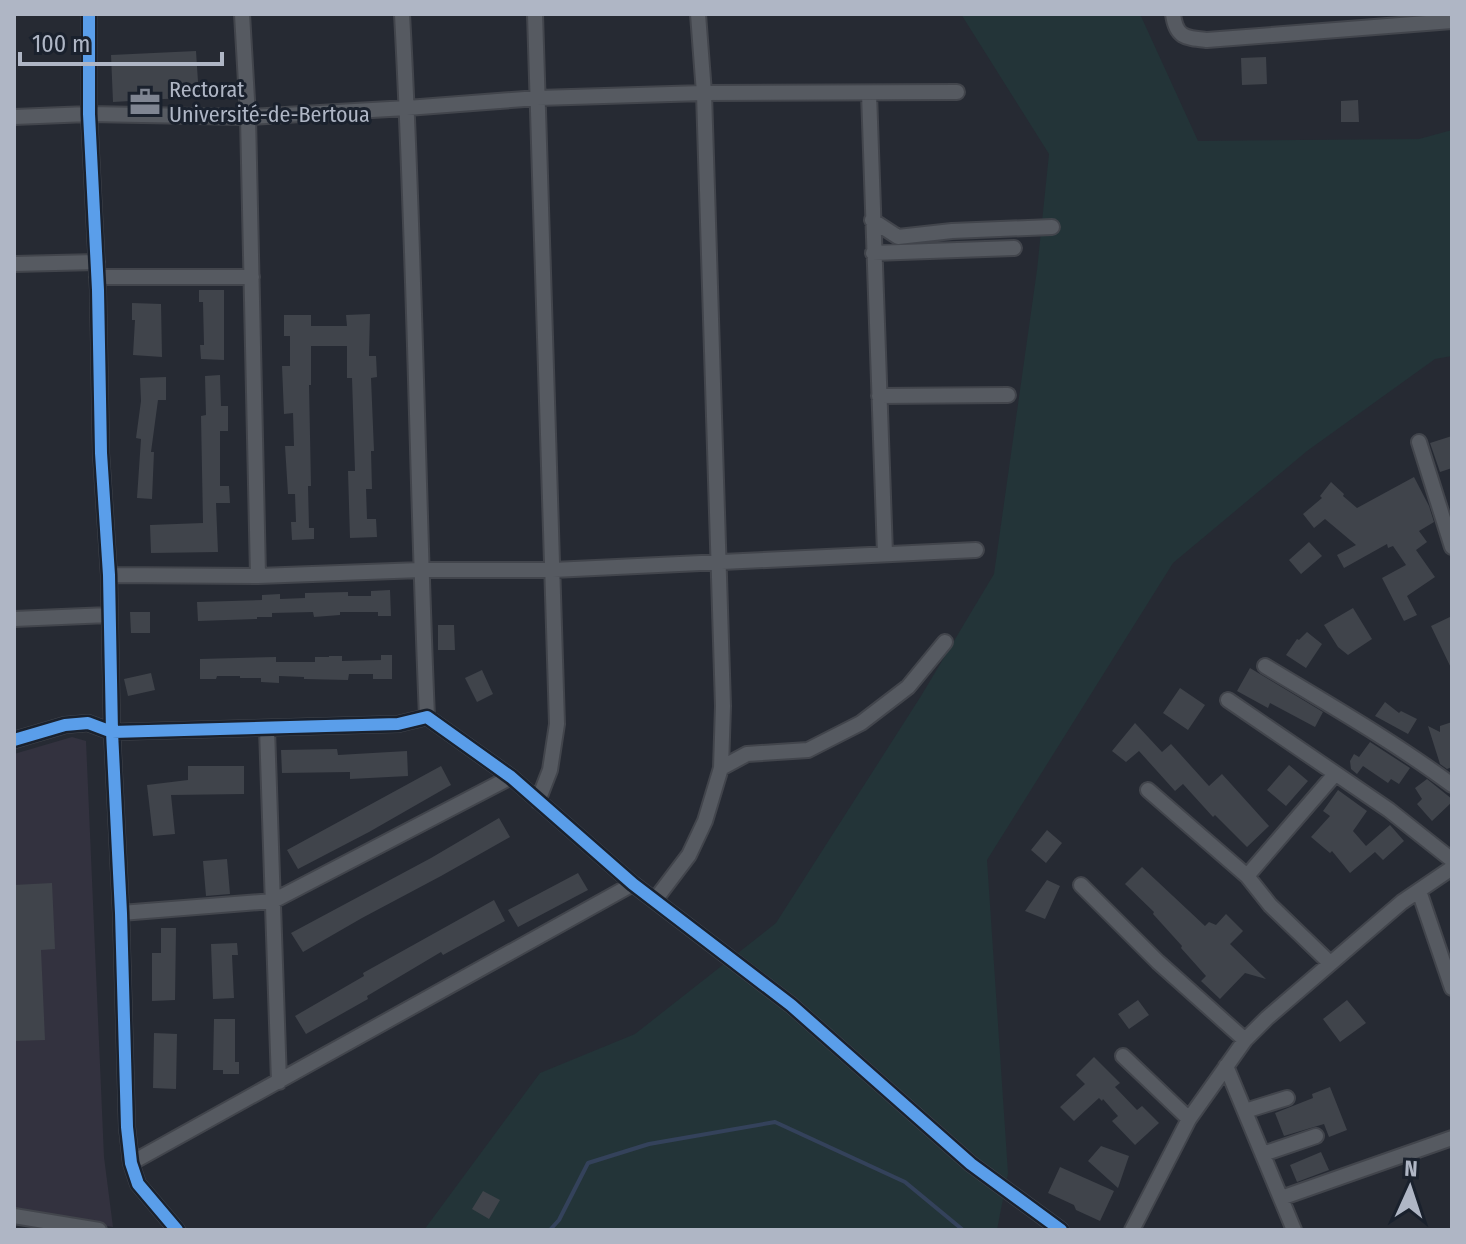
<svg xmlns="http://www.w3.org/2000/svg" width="1466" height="1244" viewBox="0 0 1466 1244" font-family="'Fira Sans Condensed',sans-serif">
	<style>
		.medical { fill: #33323f }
		.green { fill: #233438 }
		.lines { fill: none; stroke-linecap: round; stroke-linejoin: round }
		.stream { stroke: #34425b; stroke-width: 4 }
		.building { fill: #40444b }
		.minor-casing { stroke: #42454c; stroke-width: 18 }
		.minor { stroke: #565a61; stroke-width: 14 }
		.cycleway-casing { stroke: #1a212d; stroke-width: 17 }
		.cycleway { stroke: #5a9eea; stroke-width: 12 }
		.labels { text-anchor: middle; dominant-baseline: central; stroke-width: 6; stroke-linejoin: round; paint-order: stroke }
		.poi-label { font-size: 22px; fill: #afb6c5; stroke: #1a212d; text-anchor: start }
	</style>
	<rect width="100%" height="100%" fill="#262a33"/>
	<path class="medical" d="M72,737L86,741L104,1157L113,1227L14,1211V754Z"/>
	<path class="green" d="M961,14H1140L1198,141L1419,139L1452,130V356L1435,359L1307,451L1173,563L987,860L1008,1173L997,1230H424L540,1073L635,1034L776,923L921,696L994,574L1037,270L1049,154Z"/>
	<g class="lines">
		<path class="stream" d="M550,1230L559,1220L588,1163L649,1144L775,1122L905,1182L963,1230"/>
	</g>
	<path class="building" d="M196,51L199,97L113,102L111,55Z
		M1266,57L1267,84L1242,85L1241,58Z
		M1358,100L1359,122H1341V101Z
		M199,290H224V360L201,359L200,345H204L203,302H199Z
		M132,303L161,304L162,357L133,355L135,320H132Z
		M370,314L369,356H376L377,377L371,378L374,451H371L372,489H366L367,519H376L377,537L350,538L348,471H355L352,378H347V346H311V385H309L311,486H308L309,528H314V539L292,540L291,522H296L295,494H288L285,446H294L293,413L284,414L282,366H290V336H284V315H311V326H347L346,315Z
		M220,375L221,406H228V431H220V486H229L230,503H216L218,552L151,553L150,525L203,523L201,416L206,415L205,376Z
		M166,377V400H158L151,452H154L152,499L137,498L141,439L136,438L141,401L140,378Z
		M1452,436V468L1440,472L1430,443Z
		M1414,477L1429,506L1434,522L1419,531L1427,542L1416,550L1435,577L1407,596L1417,615L1404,621L1382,578L1406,565L1393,546L1388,548L1387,544L1344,568L1337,555L1356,545L1325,519L1314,528L1303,514L1322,498L1320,496L1331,482L1344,494L1343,496L1357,508Z
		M1309,542L1322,556L1301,574L1289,560Z
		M390,590L391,616H378V612H340V615L314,617L313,612L272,613V617H257V619L198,621L197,602L262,600V595L280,594V599L305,598V593L348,592V596H371V591Z
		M1353,608L1372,639L1348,655L1338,647L1324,625Z
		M130,612H150V633H131Z
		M1452,616V670L1431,626Z
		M438,625H454L455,650H438Z
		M1307,632L1322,644L1306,668L1286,655L1297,639L1299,640Z
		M381,655H392V679H373V674H349L348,680L304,679V677L279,676V683L261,682V678H240V676H217L216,679H200V659L276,657V662H315V657H329V656H342V661L381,660Z
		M1250,668L1323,712L1315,727L1270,703L1268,708L1237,691Z
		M482,670L493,694L477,702L465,678Z
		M151,673L155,690L128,696L124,679Z
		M1180,688L1205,705L1188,730L1163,713Z
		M1385,702L1399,713L1401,711L1417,719L1408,734L1375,716Z
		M1452,722V767L1447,769L1440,764L1428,726L1440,732V726Z
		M1135,723L1162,752L1171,744L1209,786L1222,774L1269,826L1247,847L1215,815L1213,817L1183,784L1175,791L1139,751L1126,762L1112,751Z
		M1370,742L1410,768L1399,784L1391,779L1388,783L1363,766L1357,774L1351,769L1350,761L1354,754L1359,757Z
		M337,749L338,755L407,751L408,776L350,779V772L282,773L281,750Z
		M1289,765L1308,781L1286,806L1267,790Z
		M188,766H244V794L171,795L175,834L153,836L147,785L188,780Z
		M441,766L451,785L369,832L298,869L287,850Z
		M1427,779L1452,799V802L1432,821L1417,804L1422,799L1415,788Z
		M1338,790L1367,811L1353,831L1366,846L1390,825L1404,841L1383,860L1375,852L1350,873L1332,851L1330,853L1311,837L1330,816L1323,811Z
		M499,818L510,837L441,876L362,918L303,952L291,933L431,858Z
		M1047,830L1062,843L1046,863L1031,850Z
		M227,859L230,894L206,896L203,861Z
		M1142,867L1205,926L1209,922L1216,925L1226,914L1243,931L1230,944L1266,979L1245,973L1220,999L1201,981L1206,976L1181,948L1182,946L1153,914L1154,912L1125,884Z
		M578,873L588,890L518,927L508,910Z
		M1047,880L1060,886L1045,919L1025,911Z
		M52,883L55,949L41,950L45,1040L14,1041V885Z
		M494,900L505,921L443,955L441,952L367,996L368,999L306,1034L295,1016L364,976L363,973Z
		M161,928H176L175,1000L152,1001V953H161Z
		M237,943L238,955H232L234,998L213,999L211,944Z
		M1138,1000L1149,1015L1129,1029L1118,1014Z
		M1347,1000L1366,1023L1340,1042L1323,1019Z
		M214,1019H235V1062H239V1074H223V1070H213Z
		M154,1033L177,1034L176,1089L153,1088Z
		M1094,1057L1120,1083L1115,1087L1137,1110L1142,1106L1159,1123L1135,1145L1112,1121L1118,1116L1103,1099L1102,1101L1099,1098L1074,1121L1060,1107L1085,1084L1076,1075Z
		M1330,1087L1347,1130L1329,1137L1324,1124L1284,1136L1275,1113L1313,1098L1312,1094Z
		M1101,1146L1129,1156L1118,1188L1088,1161Z
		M1321,1152L1329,1170L1297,1182L1290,1165Z
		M1060,1167L1114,1191L1100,1221L1076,1210L1074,1205L1048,1193Z
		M483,1191L500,1200L489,1219L472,1209Z"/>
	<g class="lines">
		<g class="minor-casing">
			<path id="minor" d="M89,14V114L98,290L101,453L109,575L112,732L121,913L127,1127L131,1163L138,1184L177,1230
				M242,14L248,117L258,576
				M402,14C415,248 417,483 427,717
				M535,14L557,724L550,770L538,801
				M1173,14C1176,38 1186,38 1207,40L1452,21
				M869,93L885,554
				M14,117L89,114L248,117L407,108L538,98L704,93L957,92
				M872,220L898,237L952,231L1052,227
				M873,253L1014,248
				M14,264L97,262
				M97,277H252
				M879,396L1008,395
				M1419,442L1452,547
				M109,575L258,576L421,570H553L976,550
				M14,619L109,615
				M1265,666C1328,704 1393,741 1452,785
				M1228,700L1389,810L1452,860
				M267,729L279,1082
				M14,740L65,725L88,723L112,732L398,724L427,717L511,777L633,884L791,1005L971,1164L1061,1230
				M721,768L747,754L808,750L861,723L908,687L945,642
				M1148,790L1247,876L1270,905L1330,963
				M1247,876L1335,774
				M1081,885L1158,962L1245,1040
				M1419,891L1452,988
				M655,900L689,855L705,821L721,768L723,706L704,93L698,14
				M121,913L273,901L511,777
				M1123,1056L1189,1119
				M1226,1066L1294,1230
				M1245,1111L1287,1098
				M1263,1154L1316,1136
				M131,1163L633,884
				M1281,1198L1452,1138
				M14,1216L99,1230
				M1132,1230L1189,1119L1245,1040L1267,1018L1402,902L1452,868"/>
		</g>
		<use href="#minor" class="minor"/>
		<g class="cycleway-casing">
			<path id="cycleway" d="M89,14V114L98,290L101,453L109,575L112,732L121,913L127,1127L131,1163L138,1184L177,1230
				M14,740L65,725L88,723L112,732L398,724L427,717L511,777L633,884L791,1005L971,1164L1061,1230"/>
		</g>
		<use href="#cycleway" class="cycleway"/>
	</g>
	<defs>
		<g id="office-bare" transform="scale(2.4)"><path d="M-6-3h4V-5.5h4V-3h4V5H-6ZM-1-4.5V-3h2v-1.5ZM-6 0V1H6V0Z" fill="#7f8592" stroke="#1a212d" stroke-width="2.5" paint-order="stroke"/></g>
	</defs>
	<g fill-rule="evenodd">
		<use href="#office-bare" x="145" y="102"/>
	</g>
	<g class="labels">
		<g class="poi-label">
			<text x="169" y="89">Rectorat<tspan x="169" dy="25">Université-de-Bertoua</tspan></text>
		</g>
	</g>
	<rect width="1466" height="1244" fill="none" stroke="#afb6c5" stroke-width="32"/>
	<g transform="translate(1410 1188) rotate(3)" stroke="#1a212d" stroke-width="6" paint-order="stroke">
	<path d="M0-6L14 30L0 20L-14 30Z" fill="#afb6c5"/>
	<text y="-12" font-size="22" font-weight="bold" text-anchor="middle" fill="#afb6c5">N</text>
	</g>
	<path d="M20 52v12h202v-12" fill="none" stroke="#afb6c5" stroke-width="4"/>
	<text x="32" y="52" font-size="24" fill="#afb6c5" stroke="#1a212d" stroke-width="6" paint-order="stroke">100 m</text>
</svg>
